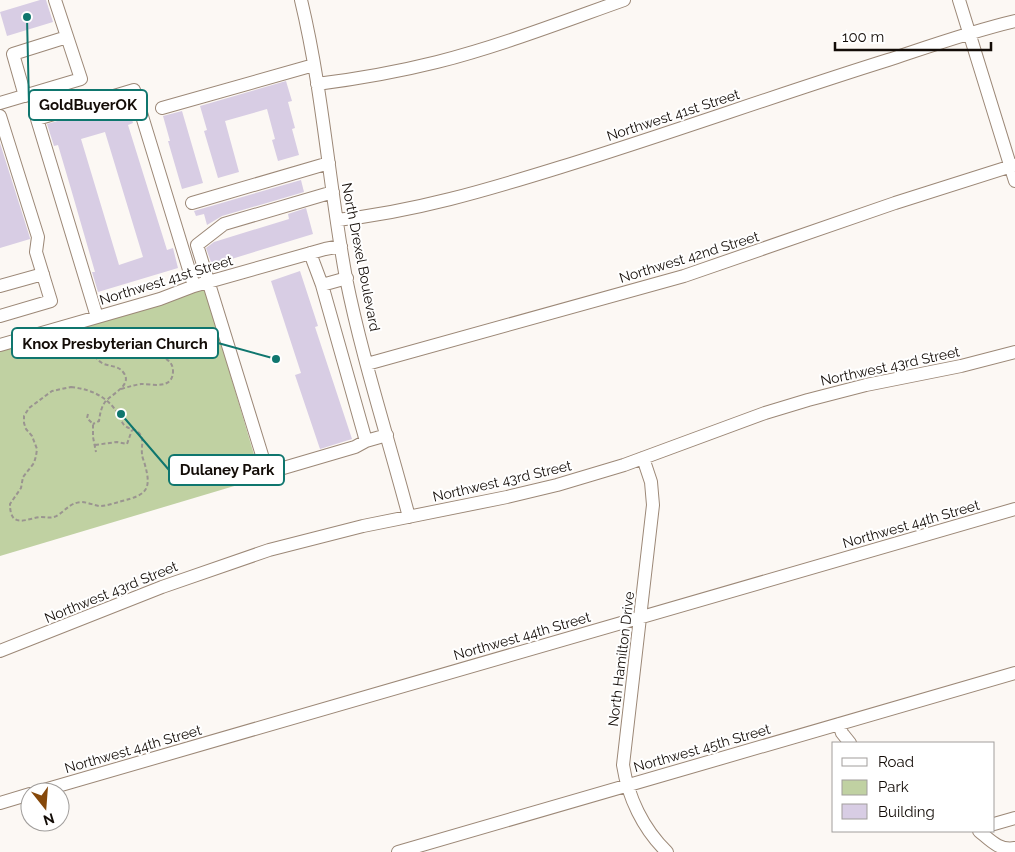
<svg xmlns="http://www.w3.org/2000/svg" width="1015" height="852" viewBox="0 0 1015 852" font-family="Raleway,sans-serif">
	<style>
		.green { fill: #c0d1a2 }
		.building { fill: #d8cde4; fill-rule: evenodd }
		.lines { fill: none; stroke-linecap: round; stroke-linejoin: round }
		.minor-casing { stroke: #9c8877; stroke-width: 14 }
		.path { stroke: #9a9490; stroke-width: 2; stroke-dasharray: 4 2.5; stroke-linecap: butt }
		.minor { stroke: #fff; stroke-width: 12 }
		.labels { text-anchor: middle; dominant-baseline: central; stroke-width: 4; stroke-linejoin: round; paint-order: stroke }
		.street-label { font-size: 14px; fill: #130c07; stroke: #fff }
		.leader { fill: none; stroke: #0f766e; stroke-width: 2 }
		.callout-dot { fill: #0f766e; stroke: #fff; stroke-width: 2 }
		.callout { fill: #fff; stroke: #0f766e; stroke-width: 2 }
		.callout-label { font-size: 15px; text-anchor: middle; font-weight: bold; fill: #130c07 }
	</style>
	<rect width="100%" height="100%" fill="#fcf8f4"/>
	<path class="green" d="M205,289L261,478L0,556V350Z"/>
	<path class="building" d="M40,0H46L53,22L7,36L0,12Z
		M286,81L292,101L288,102L295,128L292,129L299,155L278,161L272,140L275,139L267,109L225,121L239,172L218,178L204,131L207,130L200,106Z
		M127,101L133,123L128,125L167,250L173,248L178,268L98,292L92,272H95L71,189L58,145L54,146L47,124ZM105,132L143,257L119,265L81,139Z
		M182,111L203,183L182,189L168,141H170L163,116Z
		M0,143L30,238V239L0,248Z
		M301,180L304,192L222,216L207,225L204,214L196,216L194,211Z
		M306,208L313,234L212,265L206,248L214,242L289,219L288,214Z
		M300,271L318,326L315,327L352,439L320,449L295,375L301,373L271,281Z"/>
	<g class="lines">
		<g class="minor-casing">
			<path id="minor" d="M301,0C323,91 329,186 346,278C362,358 388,437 409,517
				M959,0L1015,181
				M317,84C357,79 397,72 437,62C500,46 562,22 624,0
				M25,96L13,54L67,37
				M0,103L81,79L55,0
				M162,108L314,65
				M0,116L38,237L36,252L51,301L0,316
				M333,192L224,224L197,245L266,468L280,469L355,447L366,441L387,435
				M192,203L329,163
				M337,220C413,212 487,190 561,167C671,133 779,94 888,60C930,46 972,31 1015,21
				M310,253L322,285L366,441
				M322,285L347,278
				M0,286L43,274
				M97,317L37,119L134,90L194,286
				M0,345L160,299L194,286L325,249L341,246
				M367,364L684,276L895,203L1015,165
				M643,458L651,482L653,505L623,765C628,797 643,829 667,852
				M0,651L162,587L269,550L363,526L507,497L557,485L624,465L765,413L808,400L866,385L961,366L1015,352
				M839,724L842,733L850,743
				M37,792L1015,509
				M0,803L30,794
				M994,824L1015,818
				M979,831C990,840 999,851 1015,848
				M398,852L1015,673"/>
		</g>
		<path class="path" d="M75,334L76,340L88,344C92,351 94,358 102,363C109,367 118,365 123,372C134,385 111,394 105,402C101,408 100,414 99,421L93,424
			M71,387C90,389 106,396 117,412C119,416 121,421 124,425C128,429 134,429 138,432C145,438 141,446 142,454C142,457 144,461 145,465C152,490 146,495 122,501C115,503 107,506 99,506C93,505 87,502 81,502C70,503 66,510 58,515C52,519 47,517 40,517C26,519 10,529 10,504L21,488L23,477L34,463L36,456L37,449L32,436L26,429L24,423V416L29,408L52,391Z
			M121,389C128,387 134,385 141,384C152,384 173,390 173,371C173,362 166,358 158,355L155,347
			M88,414L87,418L93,424V437L96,452
			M95,445L117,442L127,444L132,430"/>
		<use href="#minor" class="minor"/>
	</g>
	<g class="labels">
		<g class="street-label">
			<text transform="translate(673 115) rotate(-18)">Northwest 41st Street</text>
			<text transform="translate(361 257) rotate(79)">North Drexel Boulevard</text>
			<text transform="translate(689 257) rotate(-17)">Northwest 42nd Street</text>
			<text transform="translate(166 280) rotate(-17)">Northwest 41st Street</text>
			<text transform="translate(890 366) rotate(-12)">Northwest 43rd Street</text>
			<text transform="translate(502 481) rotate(-13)">Northwest 43rd Street</text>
			<text transform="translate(911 524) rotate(-16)">Northwest 44th Street</text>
			<text transform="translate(111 592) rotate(-22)">Northwest 43rd Street</text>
			<text transform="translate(522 636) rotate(-16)">Northwest 44th Street</text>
			<text transform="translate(621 659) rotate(-83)">North Hamilton Drive</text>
			<text transform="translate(702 748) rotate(-16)">Northwest 45th Street</text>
			<text transform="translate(133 749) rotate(-16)">Northwest 44th Street</text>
		</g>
	</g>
	<path class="leader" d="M27 17L29 105M276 359L218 343M121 414L169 470"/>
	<g class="callout-dot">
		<circle cx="27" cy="17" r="5"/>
		<circle cx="276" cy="359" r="5"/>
		<circle cx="121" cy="414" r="5"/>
	</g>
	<g class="callout">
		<rect x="29" y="90" width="118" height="30" rx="5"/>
		<rect x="12" y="328" width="206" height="30" rx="5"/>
		<rect x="169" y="455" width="115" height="30" rx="5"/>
	</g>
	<g class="callout-label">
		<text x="88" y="110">GoldBuyerOK</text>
		<text x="115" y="349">Knox Presbyterian Church</text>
		<text x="227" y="475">Dulaney Park</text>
	</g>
	<rect x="832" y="742" width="162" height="90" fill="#ffffff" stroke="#a19e9c"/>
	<rect x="842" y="758" width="25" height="8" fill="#ffffff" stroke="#a19e9c"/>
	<text x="878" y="767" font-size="15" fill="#130c07">Road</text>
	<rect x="842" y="780" width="25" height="15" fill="#c0d1a2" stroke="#a19e9c"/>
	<text x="878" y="792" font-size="15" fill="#130c07">Park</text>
	<rect x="842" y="804" width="25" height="15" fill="#d8cde4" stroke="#a19e9c"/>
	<text x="878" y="817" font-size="15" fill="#130c07">Building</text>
	<g transform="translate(45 807) rotate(163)"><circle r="24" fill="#ffffff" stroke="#a19e9c"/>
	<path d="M0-4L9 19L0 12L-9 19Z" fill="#86480a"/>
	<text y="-8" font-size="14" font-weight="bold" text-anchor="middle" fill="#130c07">N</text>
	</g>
	<path d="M835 42v8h156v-8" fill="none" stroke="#130c07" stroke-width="2.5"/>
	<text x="842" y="42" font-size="15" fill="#130c07" stroke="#ffffff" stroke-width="4" paint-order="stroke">100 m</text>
</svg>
